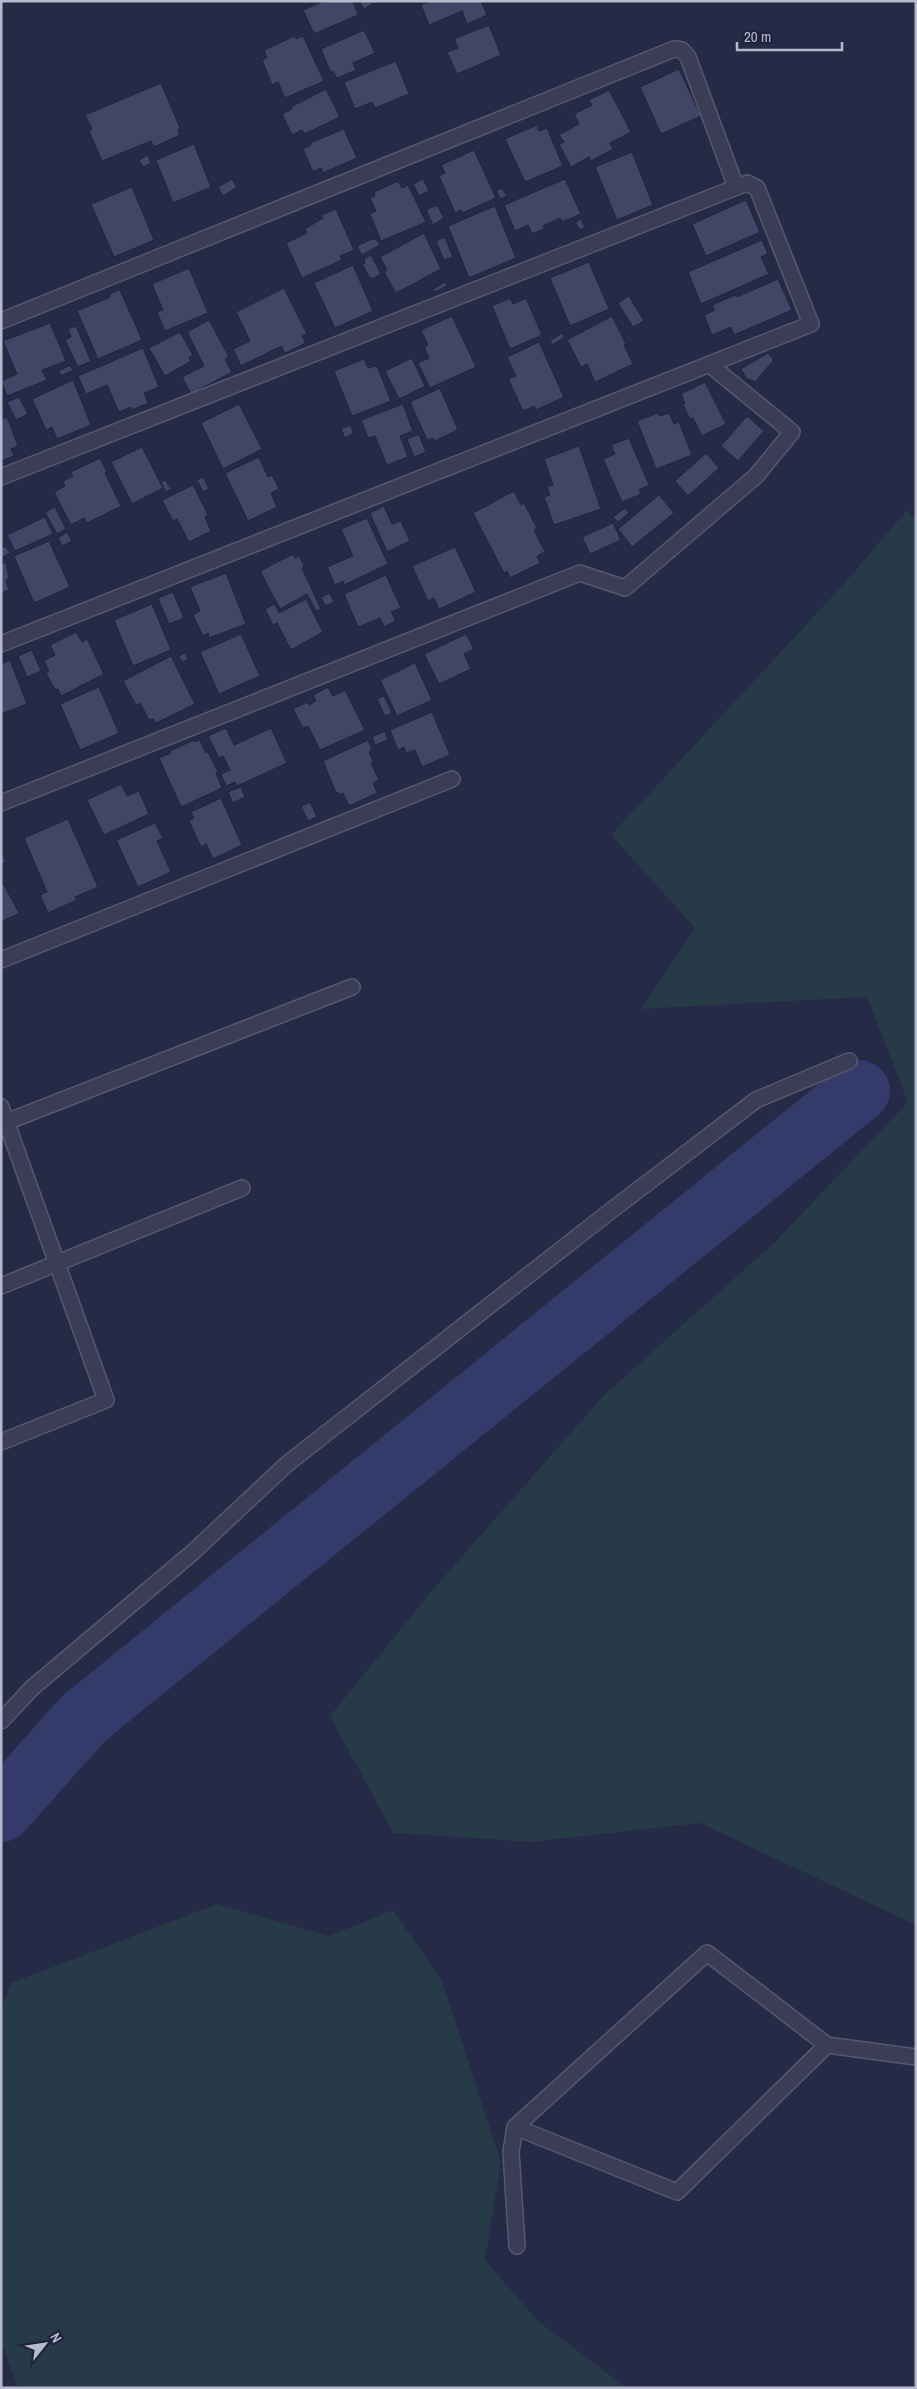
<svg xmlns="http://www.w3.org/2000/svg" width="917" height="2389" viewBox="0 0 917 2389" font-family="'Archivo Narrow',sans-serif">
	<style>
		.green { fill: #273a47 }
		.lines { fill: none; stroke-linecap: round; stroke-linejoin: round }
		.river { stroke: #343b6a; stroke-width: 62 }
		.building { fill: #414667; stroke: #20243d }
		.service-casing { stroke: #555870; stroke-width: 18 }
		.minor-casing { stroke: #555870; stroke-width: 18 }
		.service { stroke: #3a3d55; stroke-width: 15 }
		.minor { stroke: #3a3d55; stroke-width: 15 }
	</style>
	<rect width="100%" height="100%" fill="#252a46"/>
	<path class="green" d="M907,510L916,520V1925L700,1823L532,1842L393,1833L330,1716L430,1593L603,1396L774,1243L908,1102L867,997L641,1009L695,928L611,835L842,586Z
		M217,1904L329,1936L393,1910L442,1981L501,2162L485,2260L538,2321L627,2388H18L4,2349L1,2351V2009L11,1983Z"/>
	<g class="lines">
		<path class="river" d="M1,1811L84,1718L859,1091"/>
	</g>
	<path class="building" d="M324,1H353L358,15L314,34L303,10Z
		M359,1H377L364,9Z
		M431,1H481L487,15L467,24L462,11L429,25L421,5Z
		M489,25L501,55L457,74L447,52L458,48L454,39Z
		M364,30L375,53L353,63L356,70L337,78L333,71L331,73L321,49Z
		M295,36L296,39L303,36L324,81L285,98L278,82L272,85L262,60L267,58L264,50Z
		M396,61L409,94L375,108L372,102L355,109L344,82Z
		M679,69L701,116L661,134L640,87Z
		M161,83L180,128L178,129L180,135L154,147L151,141L102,161L89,131L92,129L85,115Z
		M326,89L340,117L304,134L302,130L292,135L282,114L292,109L291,107Z
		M609,90L631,132L610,143L613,149L591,161L589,157L571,167L559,144L564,142L559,135L579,124L574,114L592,105L589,100Z
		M537,125L539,131L547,128L563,166L525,182L505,139Z
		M344,129L357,158L323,173L321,168L313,172L303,149L311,145L310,143Z
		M194,144L211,187L173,203L156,160Z
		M474,150L496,198L462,213L461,210L455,213L439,176L445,173L441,165Z
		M632,152L653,205L617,220L595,167Z
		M148,155L151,163L143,167L139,160Z
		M232,179L237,187L223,196L218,187Z
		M423,179L429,191L419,196L413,184Z
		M565,179L581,214L562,222L560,218L543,226L544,229L532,234L528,225L515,231L504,205Z
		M398,181L402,188L408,185L426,222L381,241L370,214L376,211L370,198L375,196L374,192Z
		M132,187L154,240L114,257L91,204Z
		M502,188L507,196L501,199L496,191Z
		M746,200L760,232L706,256L692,224Z
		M437,205L444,218L433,225L426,210Z
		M495,206L516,258L469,278L448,226Z
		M336,209L354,250L340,256L342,260L302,278L286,243L307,233L305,229L323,218L322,215Z
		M581,219L585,227L580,230L575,222Z
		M424,233L441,269L396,293L384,272L387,270L380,257Z
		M445,237L453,257L444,260L436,241Z
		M372,239H376L380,245L362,255L357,246Z
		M762,240L768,254L761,257L769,274L701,304L688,272Z
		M371,255L381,274L374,278H370L362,264L365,263L364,259Z
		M589,262L609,309L570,326L550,278Z
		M353,265L373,311L335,328L314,283Z
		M189,268L208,313L165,331L157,312L163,310L152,284Z
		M778,279L792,310L734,335L731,327L712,335L704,315L715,310L712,305L735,295L737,297Z
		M445,282L447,286L435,292L433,289Z
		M284,288L307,334L302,336L306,343L285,353L281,346L241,366L233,349L250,341L236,312Z
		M120,290L142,340L98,359L77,311L110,297L109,294Z
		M629,296L644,321L633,327L618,303Z
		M510,298L513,304L526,298L542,335L510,349L492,306Z
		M452,316L476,367L430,388L418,363L429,358L424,347L428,345L421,330Z
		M612,316L626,344L624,345L633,364L595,382L587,364L581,367L567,340Z
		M209,320L229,357L225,359L232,372L191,394L182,377L204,366L187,332Z
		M50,323L66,361L42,370L47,380L7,396L1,381L17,374L3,341Z
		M76,326L91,361L78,367L65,340L71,337L68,329Z
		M180,332L193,355L189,357L191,361L165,376L149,348Z
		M562,333L565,337L552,345L550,341Z
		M539,342L564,397L536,410L534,406L523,411L508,379L516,376L507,357Z
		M143,348L159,387L144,393L148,403L132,410L131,407L119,412L107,385L86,394L78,376Z
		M768,353L773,359V361L755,382L746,378L741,369Z
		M412,358L425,386L399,399L385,371Z
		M364,359L368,368L377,366L391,401L352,416L334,371Z
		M70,365L73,370L61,376L59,371Z
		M73,380L91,425L57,439L52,427L46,430L32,399Z
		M705,382L726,424L702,436L693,418L690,419L683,405L685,403L681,394Z
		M440,388L458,430L434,441L433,438L427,440L410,402Z
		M19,397L28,414L16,420L7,402Z
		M239,404L262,449L223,469L201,423Z
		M403,404L413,431L400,436L408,457L387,465L375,436L368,438L361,420Z
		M658,413L660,416L669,413L674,424L679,422L692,455L656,469L637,421Z
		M747,416L764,431L738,461L721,446Z
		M7,417L18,446L11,449L14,456L1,461V419Z
		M350,425L354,433L345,438L341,429Z
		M419,434L426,452L414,457L407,439Z
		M629,438L649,485L639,490L641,494L622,502L603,459L615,454L611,445Z
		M579,446L601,509L554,525L544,497L550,495L547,486L553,485L544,459Z
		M142,447L163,488L132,504L111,462Z
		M706,453L719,468L688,496L675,481Z
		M259,457L268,477L272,475L279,489L271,493L277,507L248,521L225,473Z
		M100,458L107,472L105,473L121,506L87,523L84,518L71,525L54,492L65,486L63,481L73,476L71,472Z
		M203,477L209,489L203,492L197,480Z
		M165,480L171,489L166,492L161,482Z
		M193,485L208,515L205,517L211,531L189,542L177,519L173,521L162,500Z
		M514,491L521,505L524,503L537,528L534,530L545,552L537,556L540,563L510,578L507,571L504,573L473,513Z
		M659,495L674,513L632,547L618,529Z
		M384,506L392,524L401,521L410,541L387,552L370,513Z
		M55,507L66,529L57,534L45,512Z
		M625,508L629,513L618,522L613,517Z
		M45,517L53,534L15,551L7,535Z
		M367,518L388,564L344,585L343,581L335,585L327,567L353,556L341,529Z
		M613,523L621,540L590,554L582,537Z
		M67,532L72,541L62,546L58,538Z
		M49,541L70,587L34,603L14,556Z
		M5,546L10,553L1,558V548Z
		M455,547L476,592L439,609L434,598L428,601L412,566Z
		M293,554L295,558L299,556L304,566L302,568L321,609L316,611L307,594L280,609L260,571Z
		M6,562L9,579L6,580L9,590L1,593V564Z
		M226,573L246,624L209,638L208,633L203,636L193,615L200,611L190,587Z
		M386,575L401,608L391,612L396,621L384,627L380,618L358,627L344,594Z
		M173,592L184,618L169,624L158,598Z
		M330,593L334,602L325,606L321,597Z
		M306,599L323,632L291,650L277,623L273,625L265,609L275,604L279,613Z
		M152,604L171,650L133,666L114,620Z
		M76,632L82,642L87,639L104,674L61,696L58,689L55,690L46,673L49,671L44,661L55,655L50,645Z
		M241,634L260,676L219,694L200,652Z
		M466,634L474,649L464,654L471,669L439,684L424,654Z
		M32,650L41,671L27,677L18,656Z
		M185,653L188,659L182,662L179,656Z
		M171,656L195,704L156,723L153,719L149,720L140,703L136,705L123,681Z
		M10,660L27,704L1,714V664Z
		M415,663L432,700L397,716L380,680Z
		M99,687L119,733L80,750L60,704Z
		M328,687L333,696L345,690L365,730L320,750L308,726L303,728L293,709L307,702L309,705L316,701L313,695Z
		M384,696L392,713L385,716L377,699Z
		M432,712L450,755L422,767L415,750L406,753L404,747L398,750L390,730Z
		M226,728L234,745L271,728L287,763L237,786L235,782L226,786L221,774L230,770L223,756L219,758L208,736Z
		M385,731L388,740L375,745L372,737Z
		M194,740L195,742L200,740L206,753L208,752L218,772L216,773L222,788L181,807L159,758L171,753L170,751Z
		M368,740L372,750L369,752L373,762L371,763L379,780L373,783L377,793L349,806L343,793L339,795L338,792L336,793L323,761Z
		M121,784L127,796L139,791L149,814L104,835L87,800Z
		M241,787L245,797L233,803L228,792Z
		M221,798L242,845L213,859L206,844L201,847L189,821L194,818L191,812Z
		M310,802L317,817L308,821L301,806Z
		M68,819L98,887L75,897L77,900L48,913L40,895L47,892L24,838Z
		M155,823L163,838L157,841L171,872L138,887L116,840Z
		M1,850L6,862L1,864Z
		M3,883L19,913L1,922V884Z"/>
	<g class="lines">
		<g class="service-casing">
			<path id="service" d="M1,1721L32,1688L192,1553L287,1464L604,1216L756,1100L849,1061"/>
		</g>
		<g class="minor-casing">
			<path id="minor" d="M1,321L674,49L682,50L688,57L736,187
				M1,477L747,183L757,188L811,324L1,644
				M1,803L580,573L625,588L756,476L792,432L709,364
				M1,960L452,779
				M1,1107L106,1400L1,1442
				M1,1124L352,987
				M1,1286L242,1188
				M515,2127L677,2192L827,2045
				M517,2246L511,2152L515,2127L707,1953L827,2045L916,2057"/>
		</g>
		<use href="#service" class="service"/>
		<use href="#minor" class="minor"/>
	</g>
	<rect width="917" height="2389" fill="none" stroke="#b7bacf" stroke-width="5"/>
	<g transform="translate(45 2344) rotate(60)" stroke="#1e223b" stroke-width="4" paint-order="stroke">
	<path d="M0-4L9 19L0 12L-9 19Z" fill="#b7bacf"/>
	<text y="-8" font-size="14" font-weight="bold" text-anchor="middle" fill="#b7bacf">N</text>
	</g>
	<path d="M737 42v8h105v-8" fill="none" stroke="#b7bacf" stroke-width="2.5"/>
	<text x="744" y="42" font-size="15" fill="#b7bacf" stroke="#1e223b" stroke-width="4" paint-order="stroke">20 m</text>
</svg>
